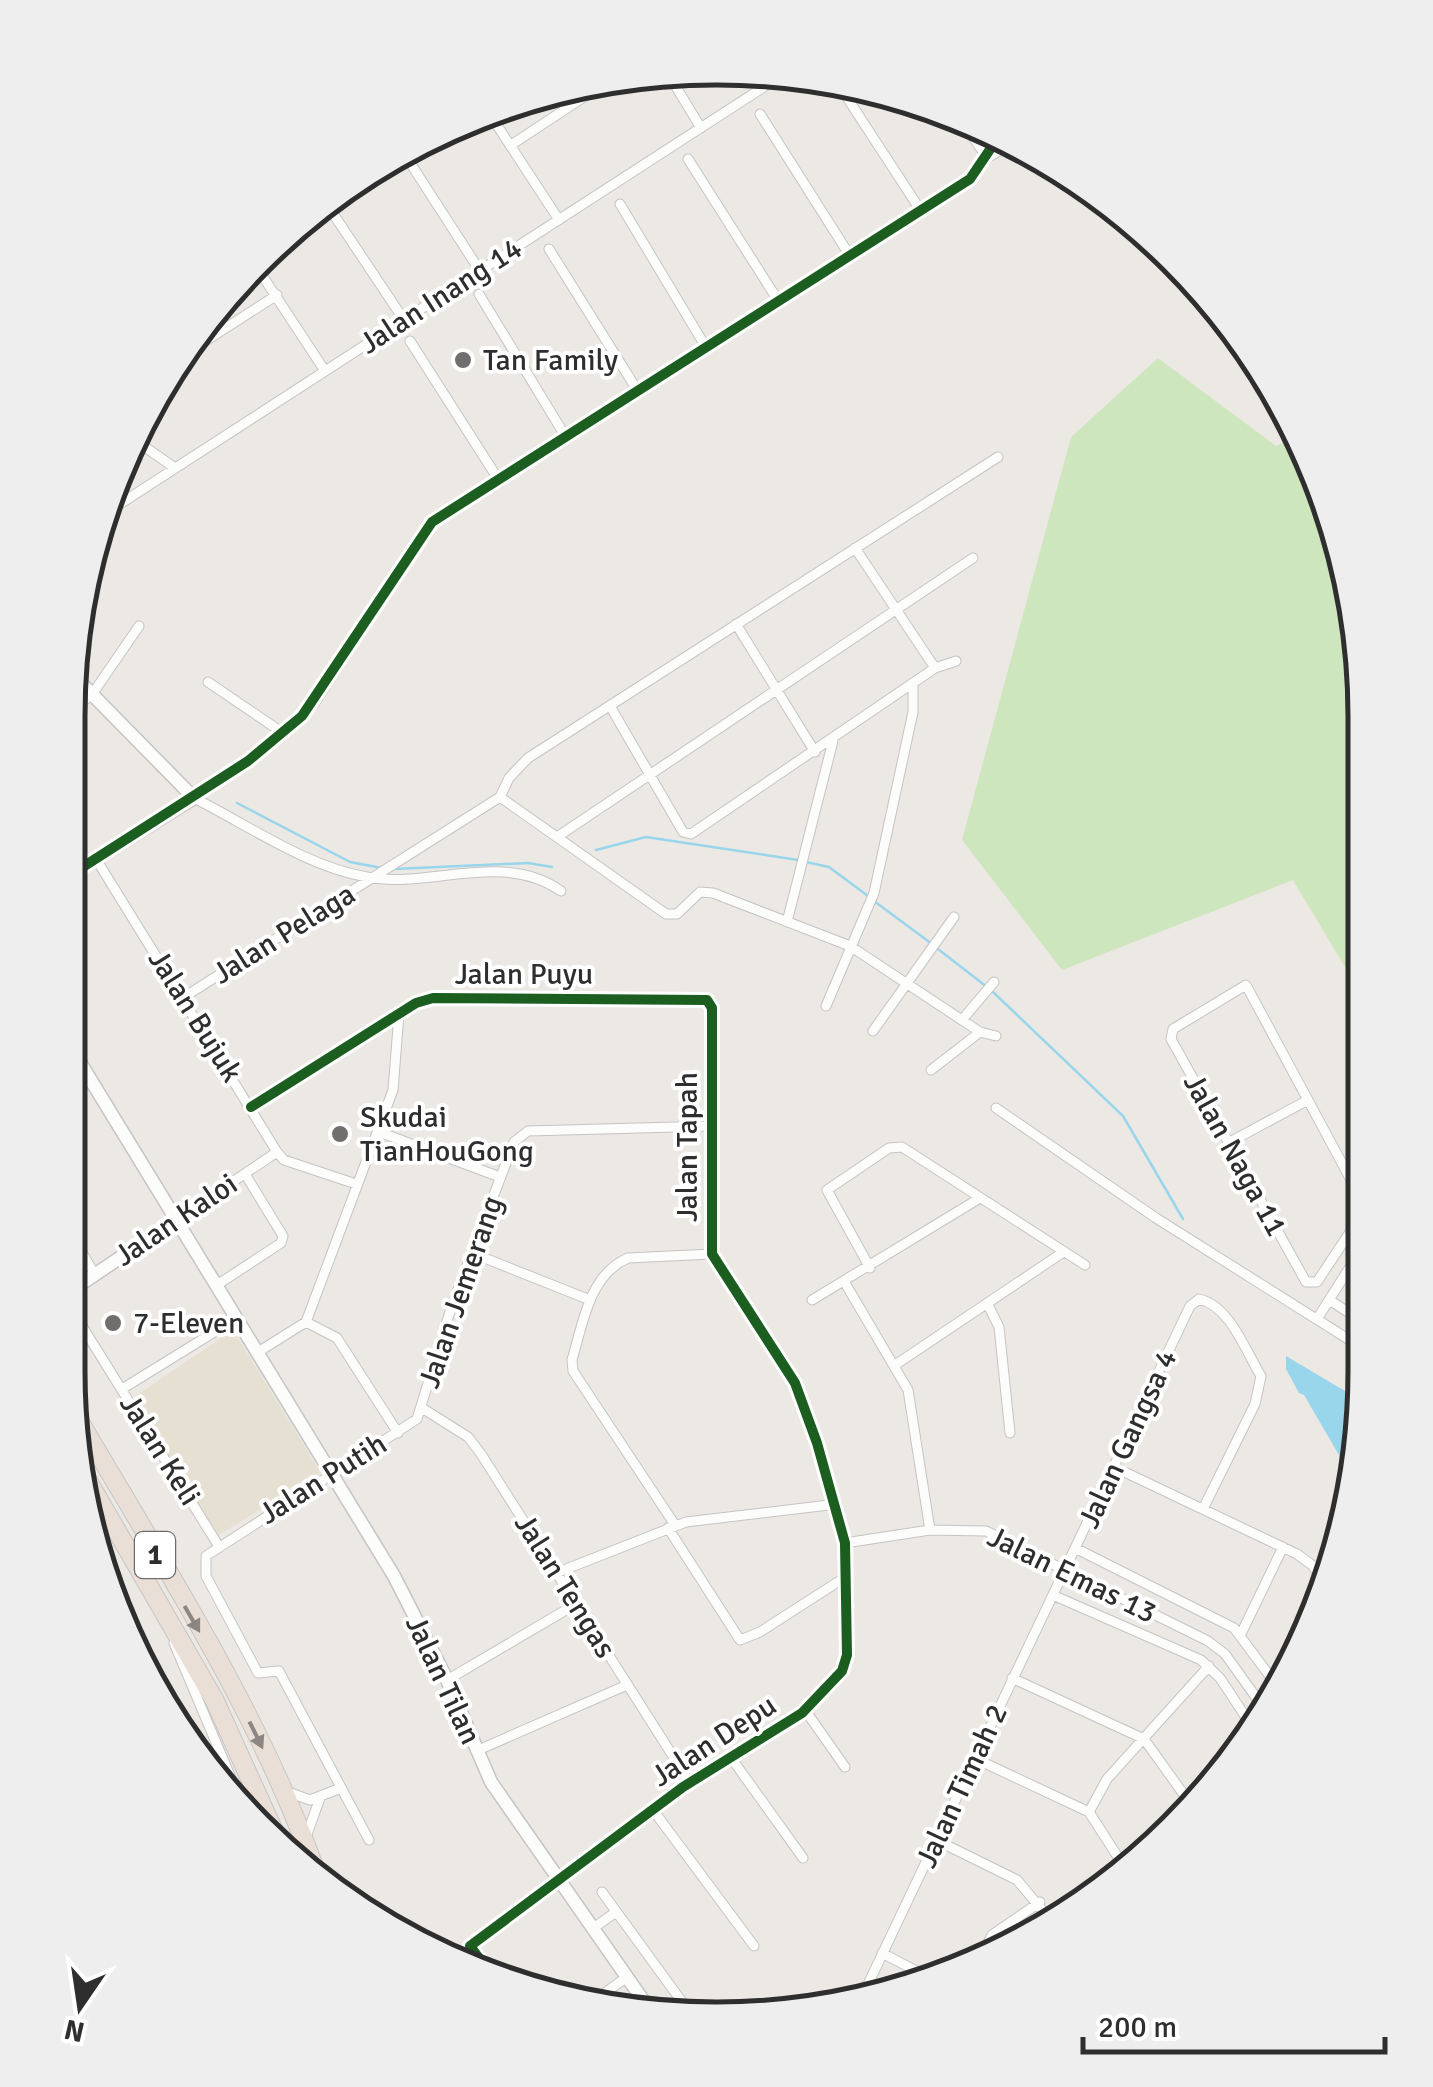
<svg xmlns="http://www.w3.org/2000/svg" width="1433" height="2087" viewBox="0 0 1433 2087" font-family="Signika,sans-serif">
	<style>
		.education { fill: #e6e0d3 }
		.green { fill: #cee6be }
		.water { fill: #99d6ec }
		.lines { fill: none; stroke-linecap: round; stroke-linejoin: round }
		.stream { stroke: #99d6ec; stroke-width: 2.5 }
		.street-casing { stroke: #c5c4c5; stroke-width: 11 }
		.secondary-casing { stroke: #c5c4c5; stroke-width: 15 }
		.highway-casing { stroke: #c6c5c4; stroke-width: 20 }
		.street { stroke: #fcfcfb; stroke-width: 9 }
		.secondary { stroke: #fcfcfb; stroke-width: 12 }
		.highway { stroke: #eadfd6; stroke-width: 18 }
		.cycleway-casing { stroke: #fff; stroke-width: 16 }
		.cycleway { stroke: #1b5e20; stroke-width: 10 }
		.oneway { fill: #8c8682 }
		.poi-dot { fill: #706f6e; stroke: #fff; stroke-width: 4 }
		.labels { text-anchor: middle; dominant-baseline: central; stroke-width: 8; stroke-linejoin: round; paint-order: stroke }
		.shield { fill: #fff; stroke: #6d6d6d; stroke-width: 2.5 }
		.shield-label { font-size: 28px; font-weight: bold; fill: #2e2e2e }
		.street-label { font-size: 30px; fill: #2e2e2e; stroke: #fff }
		.poi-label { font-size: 30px; fill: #2e2e2e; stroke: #fff; text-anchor: start }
		.rim { fill: none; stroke: #2e2e2e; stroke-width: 5 }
	</style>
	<rect width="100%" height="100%" fill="#ece8e4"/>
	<path class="education" d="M233,1330L321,1473L215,1537L131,1399Z"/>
	<path class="green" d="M1158,358L1276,446L1295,436C1391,580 1364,828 1361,994L1293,880L1062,970L962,840L1071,437Z"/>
	<path class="water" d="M1286,1356L1355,1397L1353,1479L1304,1395L1299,1393L1286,1369Z"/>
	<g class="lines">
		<path class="stream" d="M237,803L350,862L382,868
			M596,850L646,837L798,860
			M806,862L829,867L868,896
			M394,869L528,863L552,867
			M874,901L932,944
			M938,949L987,987
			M993,992L1123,1116L1183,1219"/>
		<g class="street-casing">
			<path id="street" d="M670,77L701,128
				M844,93L921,211
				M489,113L559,220
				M760,114L850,256
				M959,116L987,158
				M511,145L590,93
				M407,158L480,271
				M987,158L1008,146
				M688,159L779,302
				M620,204L707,349
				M330,209L404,320
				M549,249L639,393
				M254,263L325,371
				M479,294L567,439
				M410,341L500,482
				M190,351L277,295
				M132,438L175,468
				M106,513L776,79
				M855,548L935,668
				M736,624L815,752
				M208,682L280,731
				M78,704L91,696L139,626
				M610,706L683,832L691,834L935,668L956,661
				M500,797L666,914H677L700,892L713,893L850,946L980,1032L996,1036
				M557,837L973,558
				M96,859L277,1152L284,1160L356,1184
				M561,891C502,850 432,889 367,877C307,867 248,825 194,798L248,761L314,704L432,522L970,179L997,139
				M787,922L833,741
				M184,997L500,797L509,778L528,758L998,457
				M826,1006L874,893L913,712V683
				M962,1020L994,982
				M873,1031L954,917
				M931,1070L980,1032
				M251,1107L416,1003L433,998L707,1000L712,1008V1254L795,1383L817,1443L845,1543L847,1655L842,1671L802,1713L683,1787L470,1946L492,1976
				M996,1108L1156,1218L1356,1344
				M379,1132L500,1177
				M1228,1143L1308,1100
				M176,1220L277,1152
				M1358,1220L1317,1282H1306L1171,1039L1173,1029L1246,985L1358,1193
				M70,1232L95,1275
				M472,1253L590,1300
				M870,1268L827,1190L889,1148L902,1147L1085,1265
				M845,1283L908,1390L930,1530
				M217,1285L281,1243L283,1236L245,1174
				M812,1300L980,1198
				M1329,1300L1356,1317
				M987,1303L999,1327L1010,1433
				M69,1305L218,1545
				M1317,1319L1357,1256
				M306,1322L337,1338L398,1433
				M258,1352L306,1322L393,1090L399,1014
				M895,1365L1062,1253
				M122,1389L237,1318
				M422,1408L468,1437L481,1454L690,1783
				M1114,1467L1297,1554L1312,1565L1324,1583
				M675,1525L573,1371L572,1360C583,1323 589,1275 628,1258L712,1254
				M668,1528L740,1640L760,1632L847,1576
				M845,1543L930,1530L986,1531L1208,1641L1225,1654L1263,1707
				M1077,1549L1234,1628L1278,1687
				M556,1573L686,1522L837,1504
				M1055,1596L1201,1660L1220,1678L1251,1725
				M1241,1634L1283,1547
				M174,1643L239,1797
				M1012,1678L1144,1739L1192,1806
				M447,1680L576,1604
				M805,1710L845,1767
				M476,1751L627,1685
				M732,1759L803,1858
				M976,1759L1089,1812L1125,1868
				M285,1791L310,1800L341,1788
				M653,1810L754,1946
				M1089,1812L1107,1779L1209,1666
				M306,1837L320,1798
				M369,1840L279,1671L258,1673L206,1576V1556L417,1419L452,1305L514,1142L528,1131L713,1126
				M938,1841L1017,1880L1053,1923
				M602,1892L693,2017
				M592,1929L616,1912
				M882,1953L926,1976
				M982,1955L992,1935L1040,1902
				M595,2000L627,1977
				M860,2001L1190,1306L1199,1299C1230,1306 1245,1350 1261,1376L1255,1404L1203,1509"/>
		</g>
		<g class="secondary-casing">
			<path id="secondary" d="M75,872L194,798L78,680
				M73,1051L394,1576L447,1680L491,1782L652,2013
				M69,1292L176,1220"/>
		</g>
		<g class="highway-casing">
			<path id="highway" d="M74,1412C161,1561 265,1721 320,1884
				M84,1474L214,1699L277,1838"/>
		</g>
		<use href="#street" class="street"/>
		<use href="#secondary" class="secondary"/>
		<use href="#highway" class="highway"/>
		<g class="cycleway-casing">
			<path id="cycleway" d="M75,872L248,761L302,716L432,522L970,179L997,139
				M251,1107L416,1003L433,998L707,1000L712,1008V1254L795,1383L817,1443L845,1543L847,1655L842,1671L802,1713L683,1787L470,1946L492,1976"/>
		</g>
		<use href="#cycleway" class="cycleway"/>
	</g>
	<defs><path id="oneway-solid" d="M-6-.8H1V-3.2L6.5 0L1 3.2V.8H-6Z" transform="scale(2.5)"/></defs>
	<g class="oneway">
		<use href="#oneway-solid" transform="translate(192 1619) rotate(60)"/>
		<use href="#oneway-solid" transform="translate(256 1735) rotate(64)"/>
	</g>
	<g class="poi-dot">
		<circle cx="463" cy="360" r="10"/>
		<circle cx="340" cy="1134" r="10"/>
		<circle cx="113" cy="1323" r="10"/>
	</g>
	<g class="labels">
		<rect class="shield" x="135" y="1532" width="40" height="46" rx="8"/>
		<g class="shield-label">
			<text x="155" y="1555">1</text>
		</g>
		<g class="street-label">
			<text transform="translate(441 296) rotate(-33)">Jalan Inang 14</text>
			<text transform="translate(284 934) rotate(-32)">Jalan Pelaga</text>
			<text x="524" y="974">Jalan Puyu</text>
			<text transform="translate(195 1016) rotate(58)">Jalan Bujuk</text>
			<text transform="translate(687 1147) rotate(-90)">Jalan Tapah</text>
			<text transform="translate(1235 1155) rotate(61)">Jalan Naga 11</text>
			<text transform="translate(176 1220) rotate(-34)">Jalan Kaloi</text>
			<text transform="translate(461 1292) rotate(-71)">Jalan Jemerang</text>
			<text transform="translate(1128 1439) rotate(-65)">Jalan Gangsa 4</text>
			<text transform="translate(160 1450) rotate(58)">Jalan Keli</text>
			<text transform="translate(323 1479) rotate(-32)">Jalan Putih</text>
			<text transform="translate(1072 1575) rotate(26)">Jalan Emas 13</text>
			<text transform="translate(565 1586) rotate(58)">Jalan Tengas</text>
			<text transform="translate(443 1680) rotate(65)">Jalan Tilan</text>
			<text transform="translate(714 1741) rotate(-33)">Jalan Depu</text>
			<text transform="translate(962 1786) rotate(-65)">Jalan Timah 2</text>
		</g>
		<g class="poi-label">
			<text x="483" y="360">Tan Family</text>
			<text x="360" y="1117">Skudai<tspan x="360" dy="34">TianHouGong</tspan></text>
			<text x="133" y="1323">7-Eleven</text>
		</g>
	</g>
	<path d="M0 0H1433V2087H0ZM716 85H717A631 631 0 0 1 1348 716V1371A631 631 0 0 1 717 2002H716A631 631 0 0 1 85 1371V716A631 631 0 0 1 716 85Z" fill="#eee" fill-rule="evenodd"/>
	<path class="rim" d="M716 85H717A631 631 0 0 1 1348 716V1371A631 631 0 0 1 717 2002H716A631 631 0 0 1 85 1371V716A631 631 0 0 1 716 85Z"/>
	<g transform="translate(80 2007) rotate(193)" stroke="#ffffff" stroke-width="8" paint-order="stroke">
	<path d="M0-8L18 38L0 25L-18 38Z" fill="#2e2e2e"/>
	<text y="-15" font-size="28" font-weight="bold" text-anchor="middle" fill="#2e2e2e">N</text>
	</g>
	<path d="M1083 2037v15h302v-15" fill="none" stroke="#2e2e2e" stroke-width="5"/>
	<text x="1098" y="2037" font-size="30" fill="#2e2e2e" stroke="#ffffff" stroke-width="8" paint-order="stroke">200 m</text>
</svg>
